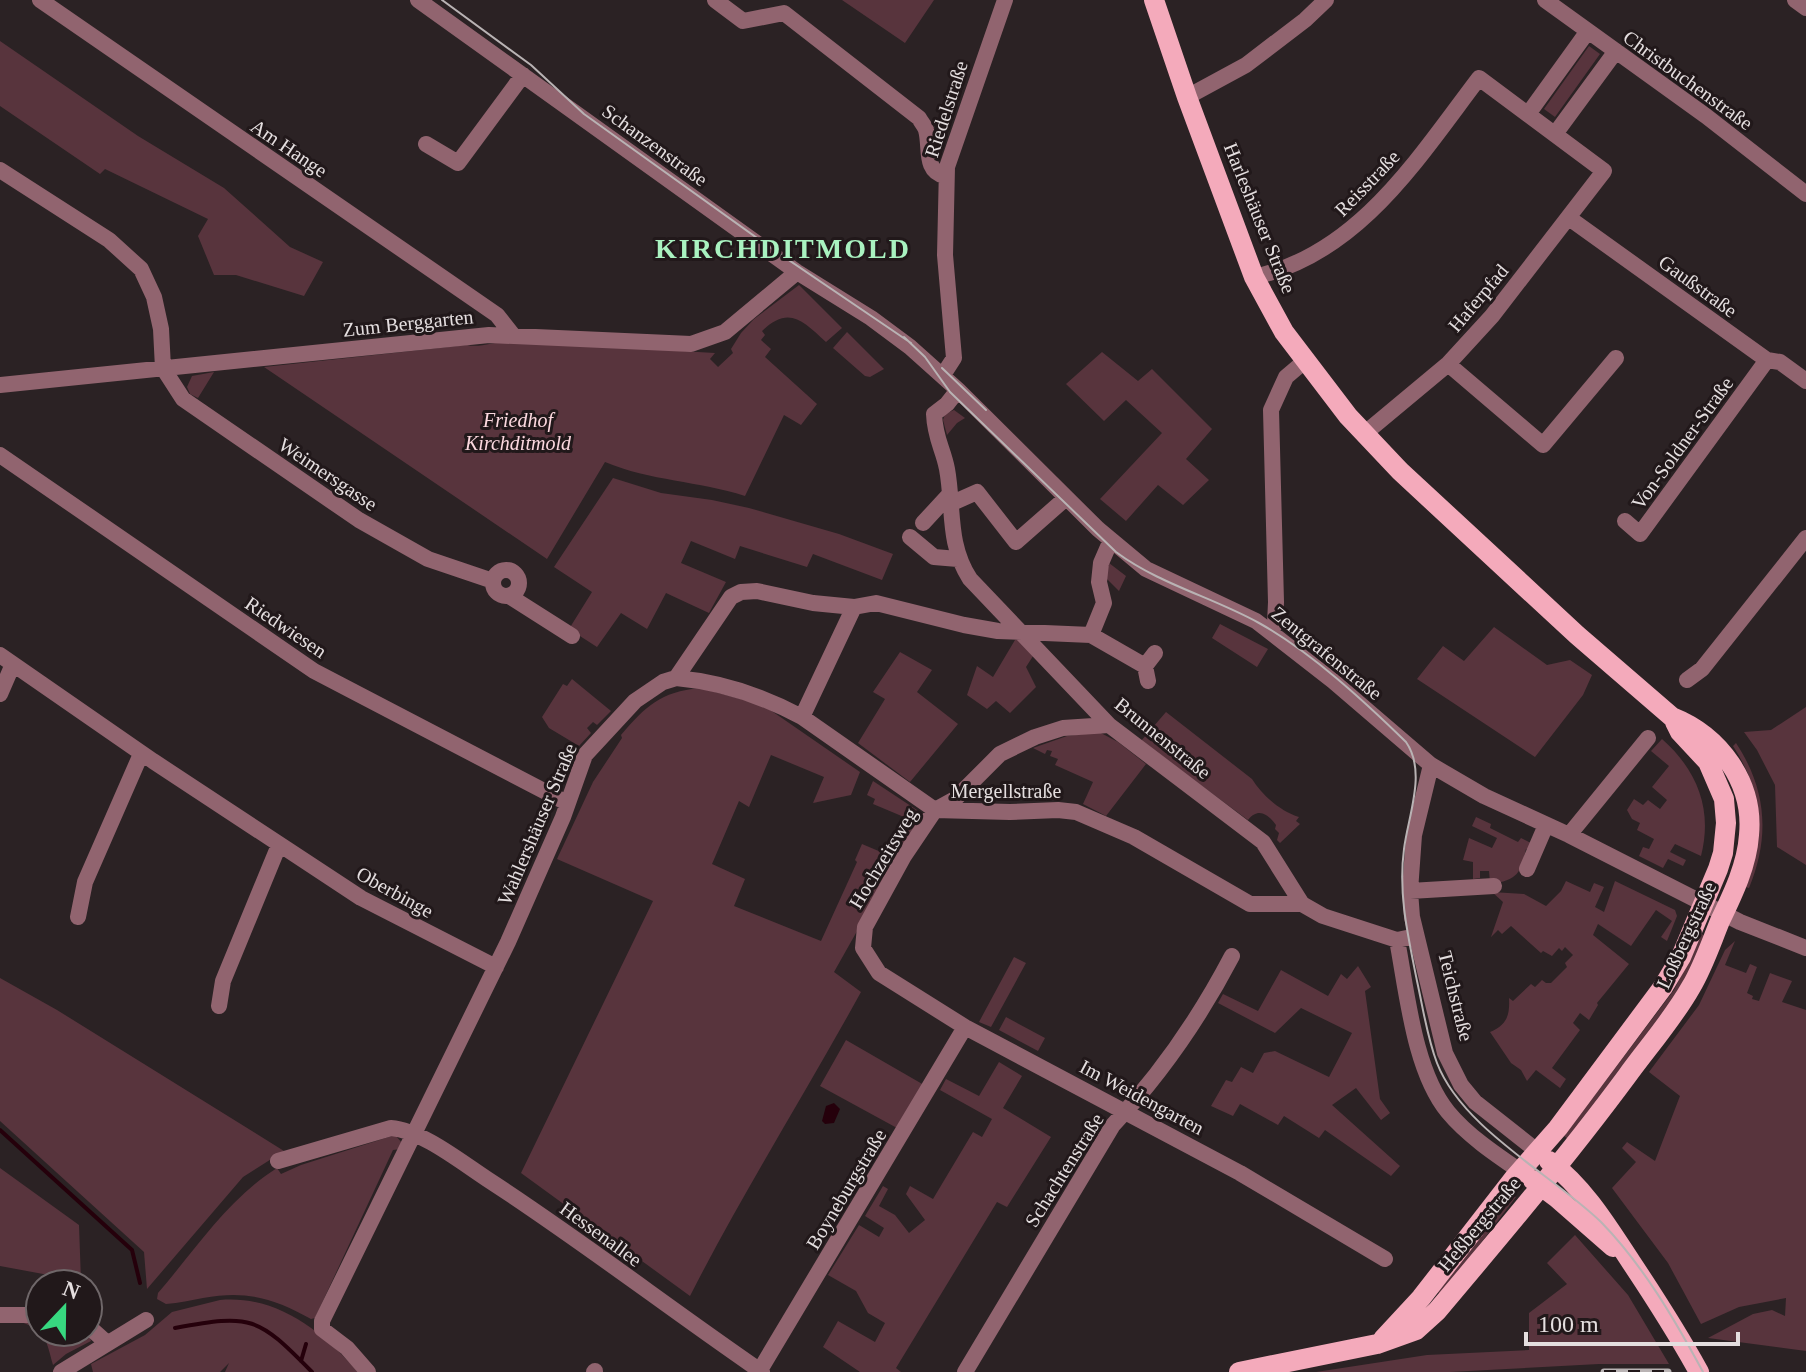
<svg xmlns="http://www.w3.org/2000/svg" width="1806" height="1372" viewBox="0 0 1806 1372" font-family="Georgia,serif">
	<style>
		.green { fill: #58343d }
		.water { fill: #25000b }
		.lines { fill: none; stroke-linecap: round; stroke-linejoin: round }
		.stream { stroke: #25000b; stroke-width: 4 }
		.minor { stroke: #91646f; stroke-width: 16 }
		.major { stroke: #f4aabb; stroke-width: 20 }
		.tram { stroke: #b9b3b4; stroke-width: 2 }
		.rail-casing { stroke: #b9b3b4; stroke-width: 7 }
		.rail { stroke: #21181a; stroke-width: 4; stroke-dasharray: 12; stroke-linecap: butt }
		.labels { text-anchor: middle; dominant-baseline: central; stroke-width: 6; stroke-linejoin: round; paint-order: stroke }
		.street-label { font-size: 20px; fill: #e4dedf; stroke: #21181a }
		.park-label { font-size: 20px; font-style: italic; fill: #fcd8df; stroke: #21181a }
		.district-label { font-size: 28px; font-weight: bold; letter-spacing: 2px; fill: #a9f2c0; stroke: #21181a }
	</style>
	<rect width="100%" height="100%" fill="#2b2224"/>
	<path class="green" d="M842,0H934L905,43Z
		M0,41L138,136L224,188L290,247L323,262L304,296L236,275H214L198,236L208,219L105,169L100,174L0,106Z
		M1589,46L1600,54L1555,117L1544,109Z
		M799,285L842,328L826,342C803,321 789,305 762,331L765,335L761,340L771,349L765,357L817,404L801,425L784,415L745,496C699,481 650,481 605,462L547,559L264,367L467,345C479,348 494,342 507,341L715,353L710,359L718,367L733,353L731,349L741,333L754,319Z
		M847,332L884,369L870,377L865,376L833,348Z
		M1102,352L1138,381L1152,369L1212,429L1186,459L1209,480L1183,505L1158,485L1126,521L1100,499L1162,433L1126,400L1104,421L1066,384Z
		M214,372L198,398L190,394L187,387L192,376Z
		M954,410L965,418L957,423L947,435L943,420L945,414Z
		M613,478L661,493L712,500L749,508L839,534L893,554L882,580L813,554L807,567L740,546L735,559L691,541L681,563L726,582L709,613L666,593L647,629L621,613L597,647L569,629L592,592L554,567Z
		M1109,563L1126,576L1119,591L1105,577Z
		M1220,624L1268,649L1257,667L1212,638Z
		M1494,627L1547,665L1570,660L1592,675L1583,695L1535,757L1417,679L1443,646L1464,661Z
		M1021,639L1035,653L1026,667L1036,687L1010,713L996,701L987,709L967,695L977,666L993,677L1015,640Z
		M900,652L932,670L917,692L958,724L910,782L858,743L885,699L873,692Z
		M572,679L611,711L597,725L593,722L587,728L591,733L579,746L549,728L542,717L563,684L567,686Z
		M700,688L763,705L860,772L851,795L813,803L824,777L771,755L749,807L739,801L712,864L745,879L734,906L821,941L857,862L855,860L862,844L888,855L904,817L873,804L875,799L867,795L873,781L923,814L834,972L861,992C805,1094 743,1192 690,1296L521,1173L653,901L557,859L593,782L622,738L621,735C646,706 660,692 700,688Z
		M1806,707V865L1777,847L1775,785L1757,750L1744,732L1771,730Z
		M1166,712L1252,779C1262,795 1280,811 1299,817L1296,821L1300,824L1280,843L1277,840L1279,833L1275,829L1276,825C1268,814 1258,807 1248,820L1141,741Z
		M1099,732L1118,742L1146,764L1106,816L1083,804L1093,782L1055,765L1058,759L1050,756L1052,751L1047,750L1045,754L1033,748L1067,736Z
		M1662,739C1697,770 1713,809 1701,856L1675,844L1670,852L1686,860L1683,866L1668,859L1663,868L1639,856L1643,847L1649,849L1654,839L1637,830L1640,823L1632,819L1627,810L1634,799L1643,805L1648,800L1660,809L1667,800L1652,787L1669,766L1651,751Z
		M1736,743C1767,790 1770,837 1749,888L1745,887C1767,838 1762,790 1733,746Z
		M1476,817L1491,824L1490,828L1518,842L1521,838L1531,843L1528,850L1526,849C1521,871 1518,882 1490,883L1489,871H1480V878L1473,879V862L1463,860L1469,838L1492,848L1497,838L1472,826Z
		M1566,881L1590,892L1594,883L1604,887L1595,907L1604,912L1615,881L1675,910L1677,916L1667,941L1661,937L1672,921L1656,910L1631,946L1598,924L1593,935L1629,964L1597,1003L1598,1005L1589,1020L1580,1013L1573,1023L1580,1030L1552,1068L1566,1079L1560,1088L1536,1070L1527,1081L1521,1070L1511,1063L1490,1032C1507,1025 1510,1015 1509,998L1513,1001L1531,984L1535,987L1542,980L1546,983H1551L1567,967L1565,963L1573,955L1565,947L1562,951L1559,948L1552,956L1543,951L1541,953L1511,926L1502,934L1498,930L1491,937L1503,902L1492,892L1524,894L1546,906L1561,891Z
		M1699,933L1706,936L1687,981L1569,1140L1564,1136L1674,990L1684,970Z
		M1735,941L1725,965L1746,973L1750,964L1757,967L1747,993L1753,996L1752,999L1759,1001L1770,973L1792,981L1782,1002L1806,1010V1351L1708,1338L1753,1314L1772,1310L1785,1316L1786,1298L1739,1307L1701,1324L1668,1263L1612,1188L1636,1162L1622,1148L1627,1142L1655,1161L1680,1096L1649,1072L1699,1005L1725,950Z
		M1014,957L1026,963L991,1027L979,1022Z
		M1358,966L1371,987L1365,991L1380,1099L1390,1113L1381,1120L1356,1088L1332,1105L1400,1166L1391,1176L1325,1130L1319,1138L1284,1116L1278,1125L1240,1104L1233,1116L1211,1106L1226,1080L1232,1082L1241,1067L1253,1073L1264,1053L1275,1051L1329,1077L1352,1033L1301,1008L1275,1033L1218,1003L1223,994L1258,1011L1281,970L1328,996L1341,974L1347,979Z
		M0,978L57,1010L284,1151L243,1177L147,1289L144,1252L0,1121Z
		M1006,1017L1045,1038L1038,1051L999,1030Z
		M846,1040L924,1085L897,1128L820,1086Z
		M999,1062L1022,1076L1003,1108L1051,1137L1007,1207L997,1202L896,1368L901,1372H860L823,1347L838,1321L875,1342L885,1323L868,1313L856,1291L828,1275L859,1225L879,1237L884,1228L865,1216L883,1186L888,1189L879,1206L895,1215L909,1233L925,1220L906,1194L910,1186L933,1199L973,1132L982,1137L992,1119L940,1090L946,1079L979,1096Z
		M395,1135L403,1144L400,1149L393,1150L315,1318L311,1319C274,1298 246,1290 203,1298C191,1300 179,1303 166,1304L157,1299L158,1293C195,1250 229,1198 277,1168L281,1174L301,1165Z
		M0,1168L79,1225L81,1281L0,1266Z
		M1512,1194L1516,1197L1441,1295L1437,1291Z
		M1575,1235L1628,1295L1669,1364H1599L1450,1372H1316L1427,1355L1529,1350V1313L1567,1284L1547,1263Z
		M220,1300C277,1295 322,1331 358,1372H225L229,1363L220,1372H93L91,1364L145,1335L172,1312Z
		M14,1320H40V1332H88L91,1341L66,1354L53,1365C45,1335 45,1329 14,1320Z"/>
	<path class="water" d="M834,1103L840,1109L834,1123L825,1124L822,1121L826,1106Z"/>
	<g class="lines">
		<path class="stream" d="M0,1130L132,1250L140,1283
			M175,1328C252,1314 257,1316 312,1372
			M301,1361L306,1344"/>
		<path class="minor" d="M40,0L497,315L512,334
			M418,0L797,272L871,318L910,347L958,390L1098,529L1146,569L1256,621L1333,681L1431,765L1484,796L1569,835L1740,922L1806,948
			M715,0L743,21L784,13L919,118C921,122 925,126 926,130C931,147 923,171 945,176
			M1545,0L1706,116L1806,194
			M1795,0L1806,8
			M1187,97L1246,65L1305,20L1326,0
			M1528,114L1588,31
			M1555,134L1616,51
			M426,144L458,163L523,75
			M0,170L109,240L141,269L154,297L161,329L163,368L183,399L359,520L428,559L493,581
			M1569,218L1767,360L1780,362L1806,381
			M1254,277C1359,254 1418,158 1479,78L1604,171L1492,316L1448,364L1364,434
			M1448,364L1543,445L1616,358
			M943,375L954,358L945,255L947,167L1005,0
			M0,385L489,335L691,344L725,332L797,272
			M958,390L947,404L934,414C935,439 943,448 947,469C954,507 947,544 970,579L1109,725L1263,842L1302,904L1323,916L1397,940L1416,936
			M0,455L314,671L567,803
			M950,504L977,492L1016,542L1066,498
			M1625,521L1640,534L1767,360
			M923,523L948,496
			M910,537L934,557L958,559
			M493 583a13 13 0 1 1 26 0a13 13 0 1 1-26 0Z
			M509,596L572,636
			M1271,632L1275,624L1276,602L1271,410L1286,377L1306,360
			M1091,635L1104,603L1099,582L1101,563L1111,540
			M1091,635L1145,666
			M0,655L153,761L361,898L496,967
			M676,678C722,682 761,695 802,717L935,810L1010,812L1058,810L1076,812L1134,837L1250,904H1302
			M1687,680L1702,669L1806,538
			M1148,681L1145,666L1155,653
			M0,694L13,664
			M802,717L854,607
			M1109,725L1063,728L1035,737L1000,754L955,799L935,810L904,856L865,927L863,948L879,973L965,1027L1240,1173L1385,1259
			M1431,765L1414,835L1410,891L1412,917L1445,1053L1461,1085L1475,1102L1537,1151
			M1569,835L1648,738
			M1527,869L1546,825
			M1410,891L1494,886
			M78,917L85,882L141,754
			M1397,940C1407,992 1414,1071 1448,1112C1467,1135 1495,1154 1520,1171
			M219,1006L223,981L279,845
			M278,1161L391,1128C421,1130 461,1162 487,1179C581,1240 670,1309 762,1372
			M0,1315H40
			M88,1326L107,1343
			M760,1370L965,1027
			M61,1372L146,1320
			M368,1372L347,1348L322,1329V1321L508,942L563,817L585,755L635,701L663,682L676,678L731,597L741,592L757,591L813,603L854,607L876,603L964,625L998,631L1091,635
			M594,1372L595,1371
			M965,1372L1113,1125C1161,1074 1199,1019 1232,956"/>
		<path class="major" d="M1154,0L1187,97L1254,277L1284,332L1348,416L1400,471L1577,635L1672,717C1720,736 1754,783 1749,835C1747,865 1733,894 1720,921C1711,943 1703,967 1691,987C1673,1019 1648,1047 1627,1076C1567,1157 1502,1234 1437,1311L1416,1330L1377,1344L1239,1372
			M1549,1161C1585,1189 1606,1224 1631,1262C1655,1298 1678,1334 1699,1372
			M1533,1180L1557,1198L1613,1247
			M1383,1339L1421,1298L1515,1177L1558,1128L1663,987L1681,957L1718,869L1723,853L1726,823L1724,799L1708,762L1680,732L1675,722"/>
		<path class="tram" d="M442,0L531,65L584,114L771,248L911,343
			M904,337L925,357L950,392L1116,552C1159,584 1212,597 1259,623C1311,652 1364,701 1406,742C1427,772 1408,816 1404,849C1398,894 1408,936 1417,981C1423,1008 1427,1037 1437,1063C1462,1128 1551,1174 1601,1222C1643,1265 1675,1320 1703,1372
			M942,368L986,410"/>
		<g class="rail-casing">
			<path id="rail" d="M1604,1372H1668"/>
		</g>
		<use href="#rail" class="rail"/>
	</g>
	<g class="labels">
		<g class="street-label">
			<text transform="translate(1688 80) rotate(36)">Christbuchenstraße</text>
			<text transform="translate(946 109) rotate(-72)">Riedelstraße</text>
			<text transform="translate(655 145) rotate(36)">Schanzenstraße</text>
			<text transform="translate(289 148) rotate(34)">Am Hange</text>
			<text transform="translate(1367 183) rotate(-46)">Reisstraße</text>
			<text transform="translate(1260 218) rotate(68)">Harleshäuser Straße</text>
			<text transform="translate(1698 286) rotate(36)">Gaußstraße</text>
			<text transform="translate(1478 298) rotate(-50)">Haferpfad</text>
			<text transform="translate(408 323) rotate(-6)">Zum Berggarten</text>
			<text transform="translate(1682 443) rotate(-54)">Von-Soldner-Straße</text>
			<text transform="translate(328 474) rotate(34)">Weimersgasse</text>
			<text transform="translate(286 627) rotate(34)">Riedwiesen</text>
			<text transform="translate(1327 653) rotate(39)">Zentgrafenstraße</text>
			<text transform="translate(1163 738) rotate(39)">Brunnenstraße</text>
			<text x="1006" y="791">Mergellstraße</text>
			<text transform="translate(537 824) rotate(-67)">Wahlershäuser Straße</text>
			<text transform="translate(883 858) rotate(-59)">Hochzeitsweg</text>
			<text transform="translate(395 892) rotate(29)">Oberbinge</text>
			<text transform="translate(1686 935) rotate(-65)">Loßbergstraße</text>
			<text transform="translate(1456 996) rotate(76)">Teichstraße</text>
			<text transform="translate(1142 1097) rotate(28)">Im Weidengarten</text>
			<text transform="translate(1064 1170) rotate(-58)">Schachtenstraße</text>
			<text transform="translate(846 1189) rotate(-59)">Boyneburgstraße</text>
			<text transform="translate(1479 1224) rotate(-50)">Heßbergstraße</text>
			<text transform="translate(601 1234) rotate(36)">Hessenallee</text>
		</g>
		<g class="park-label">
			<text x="518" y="420">Friedhof<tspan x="518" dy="23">Kirchditmold</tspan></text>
		</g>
		<g class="district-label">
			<text x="783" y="248">KIRCHDITMOLD</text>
		</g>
	</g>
	<g transform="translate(64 1308) rotate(22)"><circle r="38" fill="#21181a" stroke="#6f6769" stroke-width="2"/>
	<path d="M0-6L14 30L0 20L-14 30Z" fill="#37d880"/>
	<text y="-12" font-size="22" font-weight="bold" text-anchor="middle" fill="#e4dedf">N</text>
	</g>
	<path d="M1526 1332v12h212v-12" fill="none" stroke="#e4dedf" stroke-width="4"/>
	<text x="1538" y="1332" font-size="24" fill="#e4dedf" stroke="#21181a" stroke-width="6" paint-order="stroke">100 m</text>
</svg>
